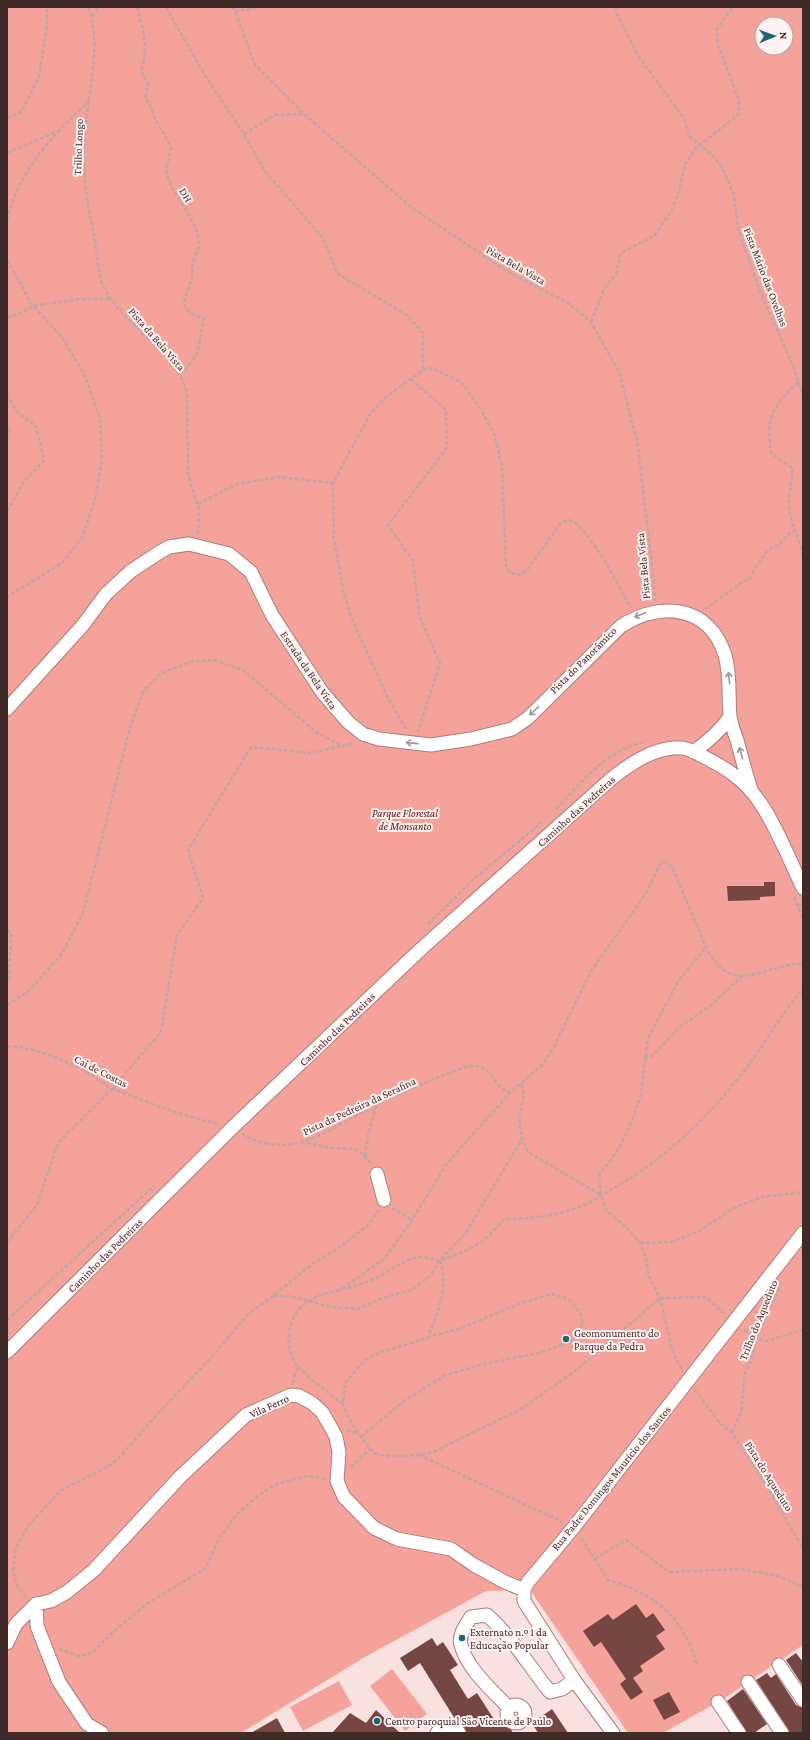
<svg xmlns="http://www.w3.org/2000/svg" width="810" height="1740" viewBox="0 0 810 1740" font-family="'Crimson Pro',serif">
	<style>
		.park { fill: #f5a29b; fill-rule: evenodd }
		.building { fill: #754642 }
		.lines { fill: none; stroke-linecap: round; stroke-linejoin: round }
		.minor-casing { stroke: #af7b76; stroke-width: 15 }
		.path { stroke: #bea7a5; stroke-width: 2.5; stroke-dasharray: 4 2; stroke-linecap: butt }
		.minor { stroke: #fff; stroke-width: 13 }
		.oneway { stroke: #a09594 }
		.poi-dot { fill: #1b676f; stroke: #fef2f0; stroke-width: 1.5 }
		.labels { text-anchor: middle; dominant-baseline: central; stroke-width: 4; stroke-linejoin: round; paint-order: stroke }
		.street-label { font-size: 11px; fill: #402b29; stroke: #fef2f0 }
		.park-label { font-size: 11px; font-style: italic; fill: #580a0e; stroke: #fef2f0 }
		.poi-label { font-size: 11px; fill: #402b29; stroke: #fef2f0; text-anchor: start }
	</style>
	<rect width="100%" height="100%" fill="#f9e1df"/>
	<path class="park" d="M7,7H803V1645L725,1698L663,1733H628L530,1590L486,1591L365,1657L241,1733H111L92,1730V1733H7ZM762,24H786V48H762Z
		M392,1669L427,1714L405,1731L370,1686Z
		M339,1681L352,1705L303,1731L290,1707Z"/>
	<path class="building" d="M764,882H775V896L760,897V900L728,901L727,886H764Z
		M636,1604L646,1618L653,1613L665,1630L656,1636L665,1649L640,1666L643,1671L633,1678L643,1692L631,1700L620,1684L626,1679L601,1642L594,1647L583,1631L608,1614L613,1620Z
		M432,1638L437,1646L443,1642L458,1665L450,1670L468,1699L477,1693L497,1724L505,1719L513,1733H467L463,1725L455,1719L420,1663L408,1671L400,1658Z
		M796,1653L803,1662V1686L786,1660Z
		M767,1673L771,1678L776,1674L796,1705L803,1708V1733H790L756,1680Z
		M743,1689L767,1724L754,1733H747L727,1701Z
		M669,1692L680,1712L664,1720L653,1700Z
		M552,1709L568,1733H538L532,1723Z
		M376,1710L400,1733H332L350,1713L366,1723Z
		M277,1718L285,1733H251Z"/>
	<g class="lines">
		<g class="minor-casing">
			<path id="minor" d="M7,709L83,625L106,594L131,571L160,552L169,547L189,544L229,554L251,572L272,615L322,692L348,722L363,734L379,739L431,745L471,739L512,729L528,718L621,626C661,601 709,605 725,655C731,676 728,696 730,716C731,724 734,732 737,740C741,756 746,773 751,790
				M693,752C708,742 719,732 730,717
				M377,1174L384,1200
				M7,1352L232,1128L421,949L611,779C631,763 656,746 683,748C688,749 695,752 700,755C723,766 744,779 759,801C777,827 789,859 803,888
				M36,1604L37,1626L59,1682L87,1724L102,1733
				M7,1643L16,1624L36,1604L51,1601L67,1592L94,1570L180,1477L246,1415L291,1395L299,1396L312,1403L322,1412L329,1424L336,1437L339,1452L337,1481L344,1497L374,1528L397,1539L451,1549L474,1565L505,1582L524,1590
				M779,1665L803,1700
				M748,1682L782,1733
				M718,1702L739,1733
				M507 1714a9 9 0 1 1 18 0a9 9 0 1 1-18 0Z
				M509,1708C493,1691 467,1669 461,1645C458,1635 466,1625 471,1617L487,1615C512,1637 529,1666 550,1692L562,1689L574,1680
				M437,1733C443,1724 454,1723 459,1733
				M613,1733L574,1680L524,1601V1590L528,1582L574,1527L803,1233"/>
		</g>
		<path class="path" d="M88,7C102,44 89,86 86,124C84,139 83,157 84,172C85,195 91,219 95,241C97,255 98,270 102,283C116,321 182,356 187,395L188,474L199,511L198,535
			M137,7C143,29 149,48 141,71L148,84L145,99L149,103L156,121L171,146C171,151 166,168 166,170C170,195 197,217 199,242C200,247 195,254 194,259C191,267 193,271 192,277C187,300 172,307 204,319L197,354L186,369L174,368
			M166,7L204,74L244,134L264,170L322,237L338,274L407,315L423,333V370
			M232,7L235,11L255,65L304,114L411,207L508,272L568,303L591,322L619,372L637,441L653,572L655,601
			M616,7V12L639,57L685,120L689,136L712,155L722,167L734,195L738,229L759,289L794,368L803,396
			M235,11L253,9L256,7
			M92,17L99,7
			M7,118L22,111L39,77L47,26V7
			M244,134L275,115L304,114
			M7,153L56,132
			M7,220C18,171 53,135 89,101
			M7,260L33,306L62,337L85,376L100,419L102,459L95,500L82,538L62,563L7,597
			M7,318L19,314L33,306L80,299H110
			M591,322L604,289L616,274L621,253L654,236L671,211L679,192L685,164L696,148L738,115L739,100L718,45L717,29L733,7
			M411,379L446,410L447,448L388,525L413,561L419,615L440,663L418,732
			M798,382C772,408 766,415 771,453L792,468C794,478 788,492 789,505C790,525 800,539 803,557
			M7,395L17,412L36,426L44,461L25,480L7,511
			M7,423L9,431L7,445
			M198,504L237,484L280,477L333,483
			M705,609L744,581L751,578L754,570L768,550L779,545L793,530
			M406,729L387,696L351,617L344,594L334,539L333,483L370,414L386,397L423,370L432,368L461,382L480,408L495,436L502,467L506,566L510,573L521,575L527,570L561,523L569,520L576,523L583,530L602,556L631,608
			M556,809C582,782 605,751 644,742
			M794,897L803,919
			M798,906L803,903
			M428,924L474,879L542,822
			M7,930L11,933L9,981L7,986
			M7,1005L29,991L61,955L83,913L130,727L144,690L161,673L191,662L214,660L243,670L316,732L342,746L354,743
			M7,1046C33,1047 62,1059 85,1071C95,1077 104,1084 114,1089C148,1103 183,1116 219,1124
			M644,1057L652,1056L681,1026L710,1006L742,976
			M521,1084L524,1094L519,1119L522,1139L528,1152L601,1195
			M242,1134C258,1144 282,1148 301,1142C328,1134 352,1117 377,1104C405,1090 435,1079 464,1067C494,1061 488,1084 510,1093
			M301,1142C311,1144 322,1146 332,1148C353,1150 356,1145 371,1163
			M365,1156L368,1134L377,1104
			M392,1208L412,1220
			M7,1242L37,1205L58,1143L113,1088L161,1032L177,935L203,898L188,850L251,747L310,753L342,746
			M640,1243L671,1242L699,1231L734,1208L761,1197L803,1192
			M440,1260C449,1292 438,1308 428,1338L381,1352L365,1360L345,1383L343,1405L352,1424L370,1449L376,1454L385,1456H409L431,1453L521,1409L575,1371L660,1298L705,1297L725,1314
			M337,1292L384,1259L412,1220L448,1162L510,1093L542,1065L554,1047L591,971L645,895L660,864L666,862L672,867L706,947C732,999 762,965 803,963
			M274,1296H289L331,1307L357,1309L383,1298L412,1290L431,1275L440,1260L465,1234L522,1139
			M7,1320L154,1186
			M744,1330L756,1339L767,1341L803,1330
			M682,1369L673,1354L660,1298L648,1274L646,1258L640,1243L627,1228L607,1211L601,1195L599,1174L612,1159L624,1138L634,1116L641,1094L648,1038L679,980L706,947
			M293,1383L297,1366
			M695,1390L720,1423L732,1433L763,1480L803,1549
			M343,1404C331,1394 305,1376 297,1365C290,1357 287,1343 289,1333C296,1289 336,1295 369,1281C386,1275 400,1261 418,1257C425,1255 434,1262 442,1260C453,1256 469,1250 478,1244C488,1238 496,1227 505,1219C529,1219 554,1216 576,1208C589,1204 602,1195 614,1188C667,1157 707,1119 744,1071C765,1044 780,1015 803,989
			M347,1430L359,1434
			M732,1433L741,1412L745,1373L753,1354L756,1339L782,1282
			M361,1437L404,1401L446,1375L484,1364L539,1353L572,1341L583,1324L580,1313L569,1299L552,1294L521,1303L462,1328L428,1337
			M419,1455L563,1522
			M351,1467L370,1449
			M581,1538L608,1580C639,1589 667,1604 684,1633C690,1642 693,1654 697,1664
			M595,1559L626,1540L669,1572L741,1569L778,1576L803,1587
			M26,1597L17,1586L13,1571L16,1547L28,1526L61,1490L104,1469L117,1460L160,1411L211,1358L247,1315L273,1296L311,1265L343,1245L367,1226L379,1210
			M59,1649L79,1656L92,1653L112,1633L148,1603L206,1568L217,1542L236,1515L258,1496L274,1485L306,1476L326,1479"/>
		<use href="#minor" class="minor"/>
	</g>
	<defs><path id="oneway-shaft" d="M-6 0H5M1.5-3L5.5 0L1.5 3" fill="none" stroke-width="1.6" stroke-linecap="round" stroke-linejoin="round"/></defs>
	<g class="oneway">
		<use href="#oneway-shaft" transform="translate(640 615) rotate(159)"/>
		<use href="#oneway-shaft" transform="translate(729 678) rotate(-97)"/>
		<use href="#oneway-shaft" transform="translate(534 711) rotate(136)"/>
		<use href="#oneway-shaft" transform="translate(412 743) rotate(-174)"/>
		<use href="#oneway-shaft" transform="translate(741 753) rotate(-106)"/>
	</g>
	<g class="poi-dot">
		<circle cx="566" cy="1339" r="4"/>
		<circle cx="462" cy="1638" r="4"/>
		<circle cx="377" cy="1721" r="4"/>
	</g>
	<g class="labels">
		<g class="street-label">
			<text transform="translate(78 147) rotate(-88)">Trilho Longo</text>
			<text transform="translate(186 195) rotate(59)">DH</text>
			<text transform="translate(516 265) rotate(30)">Pista Bela Vista</text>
			<text transform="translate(766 277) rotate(69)">Pista Mário das Ovelhas</text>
			<text transform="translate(157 339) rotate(49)">Pista da Bela Vista</text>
			<text transform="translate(643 566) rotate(-95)">Pista Bela Vista</text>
			<text transform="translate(583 660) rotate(-45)">Pista do Panorâmico</text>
			<text transform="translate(309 670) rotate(56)">Estrada da Bela Vista</text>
			<text transform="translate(576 811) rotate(-42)">Caminho das Pedreiras</text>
			<text transform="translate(337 1029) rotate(-44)">Caminho das Pedreiras</text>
			<text transform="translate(101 1071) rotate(27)">Cai de Costas</text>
			<text transform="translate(359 1106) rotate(-25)">Pista da Pedreira da Serafina</text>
			<text transform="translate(105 1255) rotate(-45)">Caminho das Pedreiras</text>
			<text transform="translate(758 1320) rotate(-68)">Trilho do Aqueduto</text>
			<text transform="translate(269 1406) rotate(-24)">Vila Ferro</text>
			<text transform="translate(769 1476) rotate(58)">Pista do Aqueduto</text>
			<text transform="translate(611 1478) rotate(-51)">Rua Padre Domingos Maurício dos Santos</text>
		</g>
		<g class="park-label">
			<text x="405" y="813">Parque Florestal<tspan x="405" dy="13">de Monsanto</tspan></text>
		</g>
		<g class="poi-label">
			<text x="574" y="1333">Geomonumento do<tspan x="574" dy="13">Parque da Pedra</tspan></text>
			<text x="470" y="1632">Externato n.º 1 da<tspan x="470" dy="13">Educação Popular</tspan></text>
			<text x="385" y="1721">Centro paroquial São Vicente de Paulo</text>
		</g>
	</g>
	<rect width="810" height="1740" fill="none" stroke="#402b29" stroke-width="16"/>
	<g transform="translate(774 36) rotate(88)"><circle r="19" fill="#fef2f0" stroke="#b2a2a0"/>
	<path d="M0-3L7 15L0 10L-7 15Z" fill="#1b676f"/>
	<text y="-6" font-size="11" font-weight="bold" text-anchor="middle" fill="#402b29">N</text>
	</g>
</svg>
